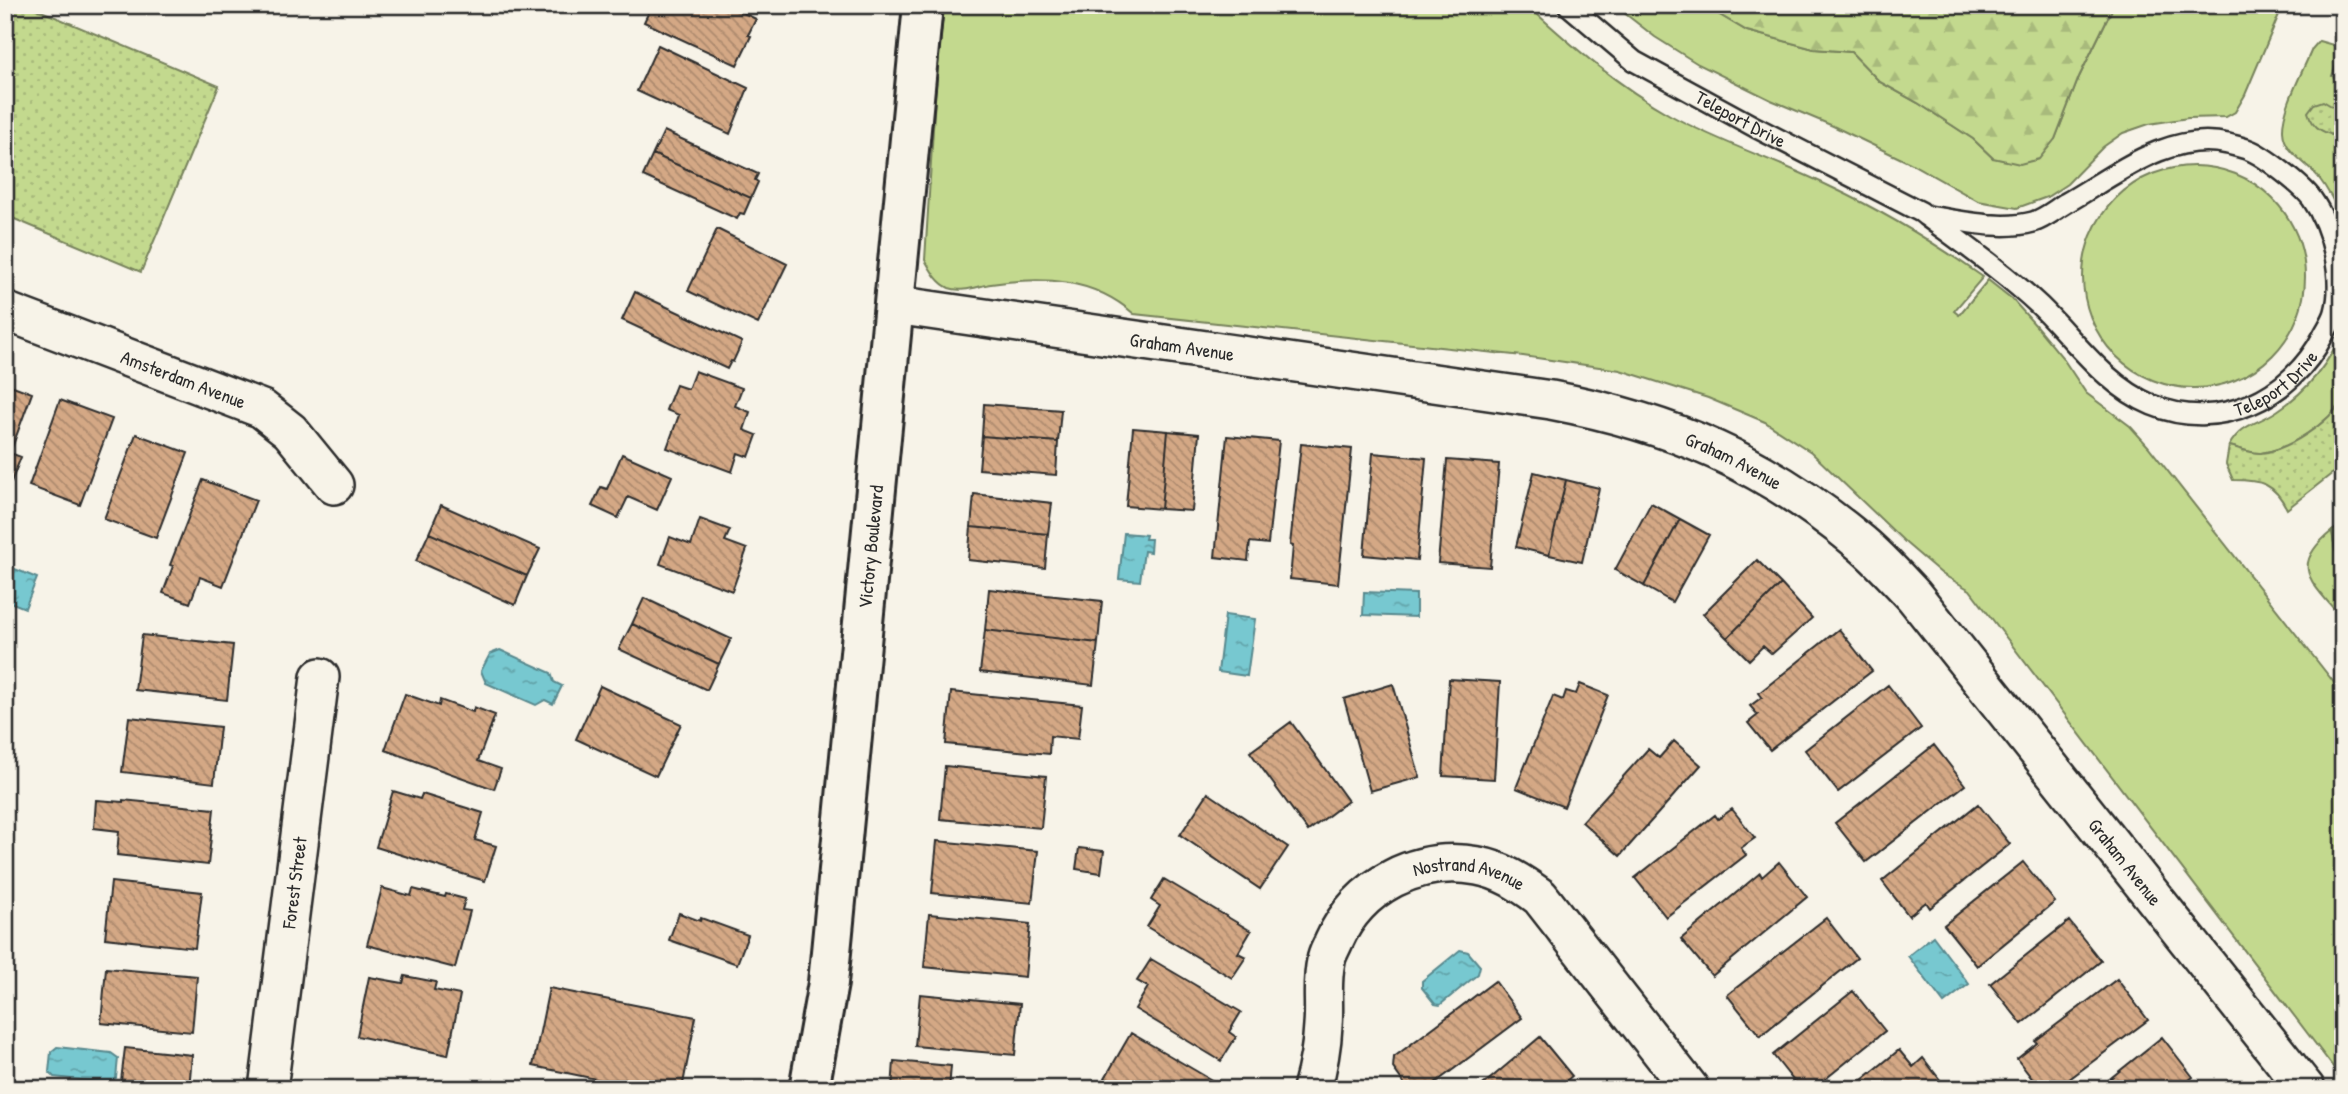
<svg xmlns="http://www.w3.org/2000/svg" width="2348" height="1094" viewBox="0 0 2348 1094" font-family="'Patrick Hand',sans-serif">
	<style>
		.grass { fill: #c3d98e; stroke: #77825c; stroke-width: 2 }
		.forest { fill: url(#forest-firs); stroke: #77825c; stroke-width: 2 }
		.park { fill: url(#park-dots); stroke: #77825c; stroke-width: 2 }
		.water { fill: url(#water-ripples); stroke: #59898e; stroke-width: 2 }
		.building { fill: url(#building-back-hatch); stroke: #2b2b2b; stroke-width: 2 }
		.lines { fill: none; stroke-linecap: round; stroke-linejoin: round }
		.lane-casing { stroke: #2b2b2b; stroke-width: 24 }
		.street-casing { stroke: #2b2b2b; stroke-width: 42 }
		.secondary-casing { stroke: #2b2b2b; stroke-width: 44 }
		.lane { stroke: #f7f3e8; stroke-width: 19 }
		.street { stroke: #f7f3e8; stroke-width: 37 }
		.secondary { stroke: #f7f3e8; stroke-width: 38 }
		.labels { text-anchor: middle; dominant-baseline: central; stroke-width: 5; stroke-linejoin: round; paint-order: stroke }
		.street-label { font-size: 19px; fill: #2b2b2b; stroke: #f7f3e8 }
	</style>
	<defs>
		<pattern id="forest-firs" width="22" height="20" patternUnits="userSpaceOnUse" patternTransform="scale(1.75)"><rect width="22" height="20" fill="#c3d98e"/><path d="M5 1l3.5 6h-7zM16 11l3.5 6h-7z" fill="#a8ba7b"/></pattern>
		<pattern id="park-dots" width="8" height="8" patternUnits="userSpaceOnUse" patternTransform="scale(1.75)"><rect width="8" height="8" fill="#c3d98e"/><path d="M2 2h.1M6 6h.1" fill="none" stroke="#a8ba7b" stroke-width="1.8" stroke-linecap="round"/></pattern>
		<pattern id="water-ripples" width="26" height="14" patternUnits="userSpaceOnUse" patternTransform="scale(1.75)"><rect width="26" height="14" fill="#77c8d0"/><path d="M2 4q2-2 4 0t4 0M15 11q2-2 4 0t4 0" fill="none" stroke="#62a3a9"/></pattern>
		<pattern id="building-back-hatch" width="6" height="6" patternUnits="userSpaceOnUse" patternTransform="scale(1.75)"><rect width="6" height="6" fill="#d4a885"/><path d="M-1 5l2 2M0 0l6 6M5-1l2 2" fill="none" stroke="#ac896d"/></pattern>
	</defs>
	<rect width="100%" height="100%" fill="#f7f3e8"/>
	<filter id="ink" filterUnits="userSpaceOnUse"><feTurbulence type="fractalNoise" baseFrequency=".0143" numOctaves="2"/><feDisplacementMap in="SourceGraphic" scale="14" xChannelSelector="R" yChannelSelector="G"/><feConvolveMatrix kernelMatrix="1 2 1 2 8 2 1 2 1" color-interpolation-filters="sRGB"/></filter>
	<g filter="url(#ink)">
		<path class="grass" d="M944,5H1527C1571,45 1618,86 1670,115C1722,144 1779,161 1831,187C1884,212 1935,243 1983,277L1954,311L1959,315L1988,280L2012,299L2037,327L2062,357L2086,393L2130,426L2148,446L2343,694V1080L1970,590L1942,574L1907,544L1811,452L1765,422L1708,398L1620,370L1523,356L1134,314C1093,278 1043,276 991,284C978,286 962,293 949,288C937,283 931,270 925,260L935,96Z
			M1614,5H1703L1747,31L1814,49L1851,52L1880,82L1918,103L1973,139L1993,158L2055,139L2079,77L2114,5H2283L2245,95L2235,112L2226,117L2188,118L2149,124L2123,133L2103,147L2067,184L2047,197L2017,208L1978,201L1910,163L1833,126L1771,100L1698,64L1655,37Z
			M2319,41L2337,46L2341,52L2332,76L2343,81V113L2334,106L2331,135L2343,137V221C2336,205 2329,191 2319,178C2307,162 2284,153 2283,131C2282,109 2303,71 2312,49Z
			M2083 277a111 111 0 1 1 222 0a111 111 0 1 1-222 0Z
			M2343,330V399C2329,423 2288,450 2261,453C2251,454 2239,448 2229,446C2242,423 2256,425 2277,411C2307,391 2329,364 2343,330Z
			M2332,531L2335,550L2343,566V620C2314,583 2286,568 2332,531Z"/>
		<path class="forest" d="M1703,5H2114L2079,77L2055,139L2039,159L2020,164L1993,158L1973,139L1918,103L1880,82L1851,52L1814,49L1747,31Z"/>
		<path class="park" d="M5,5H27L219,86L141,272L5,215Z
			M2323,101L2343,113V137C2326,134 2313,130 2308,112L2314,104Z
			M2343,399V465L2287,509C2274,483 2261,480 2233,480L2226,464L2229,446C2239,448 2251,454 2261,453C2288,450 2329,423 2343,399Z
			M2343,524V566L2335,550L2332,531Z"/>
		<path class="water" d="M1124,533L1146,535L1145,539H1151L1150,552L1144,551L1140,581L1119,579Z
			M5,565L37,578L25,608L5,600Z
			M1364,592L1416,594V617L1363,615Z
			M1225,615L1255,619L1247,676L1218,672Z
			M500,650L551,673L554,682L562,686L553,704L545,700L536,705L486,683L481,671L490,654Z
			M1933,936L1969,984L1944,1003L1908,956Z
			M1460,950L1468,952L1480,966L1478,974L1440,1005L1435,1004L1422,988V981Z
			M57,1047L111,1053L118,1058L116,1078L108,1083L54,1077L49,1072L51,1052Z"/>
		<path class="building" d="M652,5H727L756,19L748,35L751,36L737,65L644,22Z
			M658,45L748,88L730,134L637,91Z
			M664,131L758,174L755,180L758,182L751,198L653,154Z
			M653,154L751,198L744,214L740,213L737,219L643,176Z
			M717,229L787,264L758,324L688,291Z
			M635,292L742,342L733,362L731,361L727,369L622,320Z
			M695,371L742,388L735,406L750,412L744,430L757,435L749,457L738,453L732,472L667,448L679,415L666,410L676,385L688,389Z
			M5,383L32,393L10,453L21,457L11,482L5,480Z
			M60,400L112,419L80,505L29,486Z
			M984,404L1061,410L1058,442L982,436Z
			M1133,428L1168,431L1161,509L1126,506Z
			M1168,431L1199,434L1192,511L1161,509Z
			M136,434L188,453L156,538L104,519Z
			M982,436L1058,442L1056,475L979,469Z
			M1227,436L1279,441L1268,544L1250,542L1248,561L1215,557Z
			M1301,444L1352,449L1338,584L1290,579L1293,546L1290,545Z
			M1373,453L1426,458L1417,560L1364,555Z
			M622,454L672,476L657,510L628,497L618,518L592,506L601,487L607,489Z
			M1447,460L1499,464L1490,567L1438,563Z
			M1534,472L1566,480L1549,555L1516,547Z
			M203,480L256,500L223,586L200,577L190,603L163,593L173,566L170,565Z
			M1566,480L1599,488L1582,562L1549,555Z
			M974,494L1052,503L1048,534L971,527Z
			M1651,503L1680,519L1644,586L1615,570Z
			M441,505L540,549L527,576L429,533Z
			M700,519L730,530L725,541L747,549L732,591L660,564L670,537L691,545Z
			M1680,519L1709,535L1672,602L1644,586Z
			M971,527L1048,534L1045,568L968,560Z
			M429,533L527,576L515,605L416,561Z
			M1757,560L1781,584L1727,638L1703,614Z
			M1781,584L1812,618L1772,654L1763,646L1749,660L1727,638Z
			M989,589L1102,601L1098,643L985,630Z
			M644,598L731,639L719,664L632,624Z
			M632,624L719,664L707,690L619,649Z
			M1839,629L1872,671L1770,750L1748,723L1758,715L1750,706L1762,697L1759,693Z
			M985,630L1098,643L1093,685L980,672Z
			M142,635L233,645L227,700L135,690Z
			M1449,679L1500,682L1494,779L1443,776Z
			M1393,684L1420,777L1370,791L1344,699Z
			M1580,684L1608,695L1564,807L1516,788L1553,696L1563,700L1566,691L1576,694Z
			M1888,685L1921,728L1838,792L1805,750Z
			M600,686L681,724L656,776L576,739Z
			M951,692L1082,705L1078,739L1050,736L1049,754L946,744Z
			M405,694L439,706L440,700L473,712L474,707L495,715L478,761L501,769L494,789L385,750Z
			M129,717L220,727L214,783L122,772Z
			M1291,722L1348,801L1308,831L1250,752Z
			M1674,741L1701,765L1620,856L1582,822L1648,749L1659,758Z
			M1934,745L1965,785L1866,862L1835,823Z
			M945,766L1046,776L1041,828L940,819Z
			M393,791L420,799L422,794L483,813L475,840L496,846L485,881L376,847Z
			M1208,793L1288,847L1260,889L1180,835Z
			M96,800L123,802V800L214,809L208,865L117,855L119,831L94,828Z
			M1978,804L2010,844L1930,908L1926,902L1909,916L1882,881Z
			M1732,809L1755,838L1741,848L1746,855L1666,917L1635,878L1715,815L1718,819Z
			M937,841L1038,851L1032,903L932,893Z
			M1079,848L1104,851L1101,873L1076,869Z
			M1779,862L1807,897L1712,976L1681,939L1760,873L1762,877Z
			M2023,862L2055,902L1977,966L1944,925Z
			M1164,879L1251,931L1238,953L1246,957L1232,978L1147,927L1160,906L1151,900Z
			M111,882L202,892L195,948L105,938Z
			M382,888L411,896L413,889L445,897L446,894L465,899L462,910L470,911L455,968L367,945Z
			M679,913L700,921L701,918L748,935L737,964L669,940Z
			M929,914L1030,924L1025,977L924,967Z
			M1826,918L1857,958L1760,1036L1727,995Z
			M2069,921L2101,961L2022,1024L1990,984Z
			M1151,959L1241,1012L1229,1032L1236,1037L1221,1061L1135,1009L1148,987L1137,981Z
			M106,968L197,976L192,1032L101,1023Z
			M405,976L436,982L434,990L460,995L448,1055L357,1036L369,977L403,983Z
			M2117,979L2148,1020L2056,1089H2040L2017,1059L2037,1043L2035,1041Z
			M1495,981L1522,1018L1427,1089H1408L1393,1068L1394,1057Z
			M549,988L696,1017L682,1089H644L533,1066Z
			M1853,991L1885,1031L1813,1089H1800L1773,1055Z
			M920,994L1020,1004L1015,1055L915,1046Z
			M1131,1033L1215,1082L1211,1089H1124L1105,1078Z
			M1540,1037L1572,1076L1557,1089H1478Z
			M2162,1037L2193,1077L2178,1089H2097Z
			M125,1048L192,1055L189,1089H120Z
			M1899,1050L1913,1067L1923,1058L1941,1081L1931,1089H1851Z
			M894,1061L951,1066L949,1089H892Z"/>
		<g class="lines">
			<g class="lane-casing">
				<g id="lane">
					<path id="s1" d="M1568,5L1634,61L1755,127L1921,212L1926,216C1965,245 2005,273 2040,306C2075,340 2106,386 2152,405C2219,433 2291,398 2323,336C2327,328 2333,320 2335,312C2344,278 2332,227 2312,199C2303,186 2263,155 2249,150C2242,147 2235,146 2228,144C2169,130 2114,176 2066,203C2056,209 2044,219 2033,222C2000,231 1960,220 1926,216"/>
				</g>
			</g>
			<g class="street-casing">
				<g id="street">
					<path id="s2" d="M895,305L1551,400C1673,423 1765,463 1861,543C1880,559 1897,578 1914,596L2306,1089"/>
					<path id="s3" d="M5,311L262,409L290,431L334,485"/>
					<path id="s4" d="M268,1089L320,677"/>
					<path id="s5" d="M1312,1089C1318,1068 1322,1047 1323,1025C1325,1004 1321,983 1326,961C1327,954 1331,948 1334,941C1359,885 1418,855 1478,866C1501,870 1521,883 1540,897L1690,1089"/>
				</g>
			</g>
			<g class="secondary-casing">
				<g id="secondary">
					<path id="s6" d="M809,1089L828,983L923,5"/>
				</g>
			</g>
			<use href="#lane" class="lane"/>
			<use href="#street" class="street"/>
			<use href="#secondary" class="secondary"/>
		</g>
	</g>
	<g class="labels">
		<g class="street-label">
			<text stroke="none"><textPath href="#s1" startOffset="208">Teleport Drive</textPath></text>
			<text stroke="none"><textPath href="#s2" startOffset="290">Graham Avenue</textPath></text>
			<text stroke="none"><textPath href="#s3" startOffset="191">Amsterdam Avenue</textPath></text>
			<text stroke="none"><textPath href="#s1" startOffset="847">Teleport Drive</textPath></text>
			<text stroke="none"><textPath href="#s2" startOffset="856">Graham Avenue</textPath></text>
			<text stroke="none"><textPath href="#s6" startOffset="546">Victory Boulevard</textPath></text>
			<text stroke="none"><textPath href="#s2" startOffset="1423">Graham Avenue</textPath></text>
			<text stroke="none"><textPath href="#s5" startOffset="318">Nostrand Avenue</textPath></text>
			<text stroke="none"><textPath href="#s4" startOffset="208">Forest Street</textPath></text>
		</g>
	</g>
	<rect width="2348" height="1094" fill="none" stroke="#f7f3e8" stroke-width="28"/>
	<rect x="14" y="14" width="2320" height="1066" fill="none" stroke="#2b2b2b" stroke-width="2.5" filter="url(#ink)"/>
</svg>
